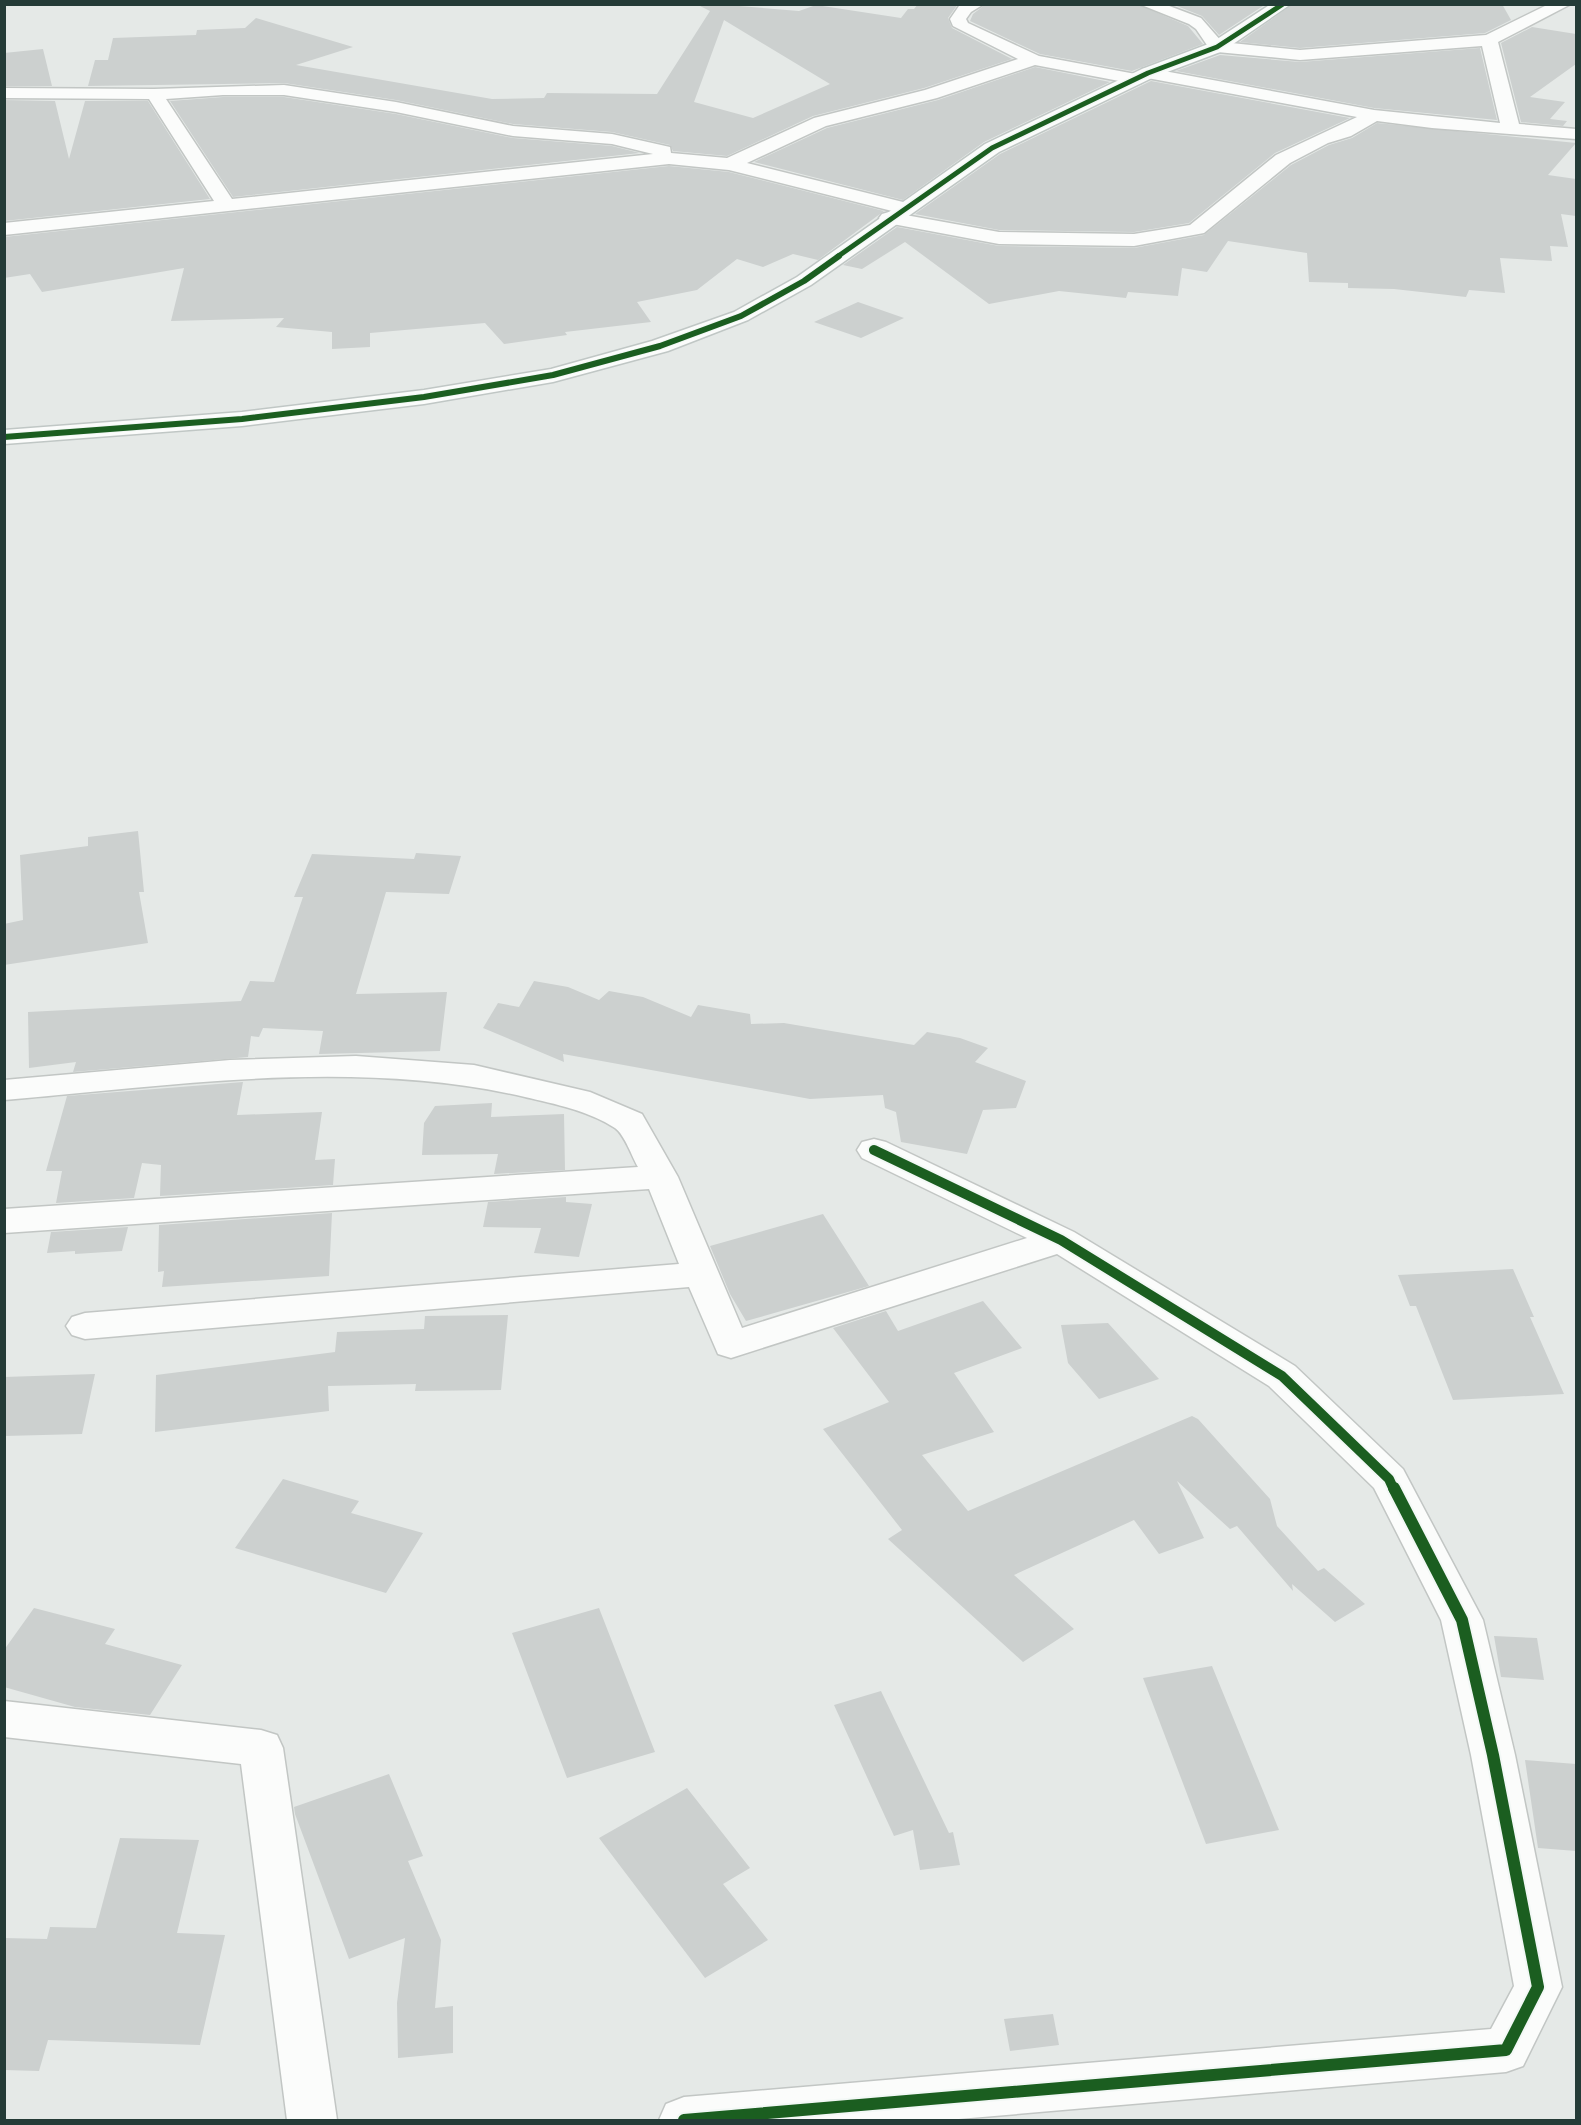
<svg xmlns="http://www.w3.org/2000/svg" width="1581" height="2125" viewBox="0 0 1581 2125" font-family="'DejaVu Sans',sans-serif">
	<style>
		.building { fill: #ccd0cf; fill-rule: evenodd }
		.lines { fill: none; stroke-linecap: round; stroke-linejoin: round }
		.street-casing { stroke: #c2c6c4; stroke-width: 3 }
		.secondary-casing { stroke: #c0c7c5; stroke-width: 3 }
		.street { fill: #fbfcfb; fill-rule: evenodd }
		.secondary { fill: #fbfcfb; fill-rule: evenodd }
		.cycleway-far3-casing { stroke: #f3f8f6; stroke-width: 8 }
		.cycleway-far2-casing { stroke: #f3f8f6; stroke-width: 8 }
		.cycleway-far1-casing { stroke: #f3f8f6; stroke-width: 14 }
		.cycleway-casing { stroke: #f3f8f6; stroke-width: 16 }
		.cycleway-far3 { stroke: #1b5e20; stroke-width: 5 }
		.cycleway-far2 { stroke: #1b5e20; stroke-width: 6 }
		.cycleway-far1 { stroke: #1b5e20; stroke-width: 10 }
		.cycleway { stroke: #1b5e20; stroke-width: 12 }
	</style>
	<rect width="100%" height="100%" fill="#e5e9e7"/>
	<path class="building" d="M714,4L799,11L816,5L901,18L908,9H914L918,4H958L948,18L952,28L1012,59L924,88L813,116L727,156L673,151L670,145L612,132L513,124L396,100L284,83L88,86L95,60H108L113,38L196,35L197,30L245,28L256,18L353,47L296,65L492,99L544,98L547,93L657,94L710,11L700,6ZM724,20L830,84L753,118L694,102Z
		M986,4H1137L1188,26L1203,44L1132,71L1040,54L970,21L973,14Z
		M1172,4H1266L1219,35L1202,16Z
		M1293,4H1502L1511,20L1485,33L1300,48L1240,42Z
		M1532,27L1576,34V64L1530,97L1565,102L1550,119L1567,121L1563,126L1521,122L1501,43Z
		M1480,48L1497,120L1374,108L1176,71L1220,55L1300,62Z
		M43,49L52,86H4V53Z
		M1035,67L1110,82L984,142L903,200L754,162L827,128L938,100Z
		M1151,81L1350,118L1275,153L1189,223L1134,232L999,230L915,214L1000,154Z
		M223,97H284L396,114L513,138L612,146L640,153L233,197L170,101Z
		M4,100L55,101L69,159L85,101H148L210,199L4,221Z
		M1377,123L1576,143L1548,175L1576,179V216L1561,214L1568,247L1550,246L1552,261L1500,258L1505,293L1469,290L1466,297L1394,289L1348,288V283L1309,282L1307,253L1228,241L1207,272L1182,268L1178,296L1128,292L1126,298L1059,291L989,304L905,242L862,269L843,265L897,227L999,246L1134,248L1204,235L1291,165L1329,145L1352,138Z
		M669,166L729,172L884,211L818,260L793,254L763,267L737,259L697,290L637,302L651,322L565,332L567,335L504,344L485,323L370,333V347L332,349V332L276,327L284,318L171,321L184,268L42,292L30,274L4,278V237Z
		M858,302L904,318L861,338L814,322Z
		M138,831L144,892H139L148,943L4,965V924L23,920L20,855L88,846V837Z
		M416,853L461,856L449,894L386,892L356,994L447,992L440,1051L319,1054L323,1031L263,1028L259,1037L251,1036L248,1057L73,1072L76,1062L29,1068L28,1012L241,1001L250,981L274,982L303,897H294L312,854L414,859Z
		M534,981L568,987L599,1000L609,991L643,997L691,1017L698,1005L750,1014L751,1024L784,1023L914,1045L927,1032L960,1038L988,1048L975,1062L1026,1081L1016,1108L983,1110L967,1154L901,1142L896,1112L885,1108L883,1095L810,1099L563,1054L564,1062L483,1028L498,1003L519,1007Z
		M243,1082L237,1115L322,1112L315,1160L335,1159L333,1185L160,1196L161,1165L142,1163L134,1198L56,1203L62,1171H46L67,1096Z
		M492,1103L491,1117L564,1114L565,1170L494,1174L498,1154L422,1155L424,1123L435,1106Z
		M566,1197V1202L592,1204L579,1257L534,1253L541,1228L483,1227L488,1202Z
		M332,1213L329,1276L162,1287L164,1271L158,1272L159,1225Z
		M823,1214L869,1286L746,1321L730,1294L710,1246Z
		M128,1227L122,1251L75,1254V1251L47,1253L51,1232Z
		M1513,1269L1534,1317H1530L1564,1394L1453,1400L1416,1306H1410L1398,1275Z
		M983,1301L1022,1348L954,1373L994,1432L922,1455L968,1511L1192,1416L1198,1419L1270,1499L1277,1526L1318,1571L1324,1568L1365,1604L1335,1622L1292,1584L1293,1591L1237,1526L1230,1529L1177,1481L1204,1538L1159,1554L1134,1520L1014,1575L1074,1629L1023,1662L888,1539L902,1530L823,1429L889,1402L833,1328L886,1311L898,1331Z
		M508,1315L501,1390L415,1391L416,1384L328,1386L329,1411L155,1432L156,1375L335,1352L337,1332L424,1329L425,1316Z
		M1108,1323L1159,1379L1099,1399L1068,1363L1061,1325Z
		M95,1374L82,1434L4,1436V1377Z
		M283,1479L359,1501L351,1513L423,1533L386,1593L235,1548Z
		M34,1608L115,1629L105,1644L182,1665L150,1715L75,1707L4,1687V1650Z
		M599,1608L655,1752L567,1778L512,1633Z
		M1494,1636L1537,1638L1544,1680L1501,1677Z
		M1212,1666L1279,1830L1206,1844L1143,1678Z
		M881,1691L949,1833L953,1832L960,1865L920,1870L913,1830L894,1836L834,1705Z
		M1525,1760L1576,1764V1851L1538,1848Z
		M389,1774L423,1856L408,1861L441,1940L435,2008L453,2006V2053L398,2058L397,2003L405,1938L349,1959L295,1814L294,1807Z
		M687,1788L750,1868L723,1884L768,1940L705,1978L599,1838Z
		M120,1838L199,1840L177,1933L225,1935L200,2045L48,2040L39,2071L4,2070V1938L47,1939L50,1927L96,1928Z
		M1053,2014L1059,2045L1010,2051L1004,2019Z"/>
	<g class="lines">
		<g class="street-casing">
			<path id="street" d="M984,4L971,12L966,19L968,23L1039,56L1141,75L1142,69L1148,68L1374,110L1500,123L1482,46L1300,60L1217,52L1211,51L1196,29L1189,24L1139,4H1164L1201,18L1222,42L1300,50L1486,35L1549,4H1571L1498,42L1519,124L1576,129V139L1432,128L1377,121L1351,136L1328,143L1290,163L1204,233L1134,246L999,244L882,222L879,218L882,214L889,212L999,232L1134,234L1190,225L1276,155L1357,117L1142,77L1141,83L1135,84L1035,65L937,98L826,126L747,163L911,204L914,208L911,212L904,214L729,170L669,164L4,235V223L214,201L149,99L4,98V88L154,89L284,85L396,102L513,126L612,134L670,147L671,153L727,158L814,118L925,90L1018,59L953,26L950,19L959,6ZM223,95H284L396,112L513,136L612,144L653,154L232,199L166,99Z
				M356,1056L474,1065L590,1092L642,1114L678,1177L742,1328L1027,1238L862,1158L857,1150L862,1142L874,1139L886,1142L1074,1232L1295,1366L1403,1469L1483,1620L1515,1755L1562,1987L1523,2066L1506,2072L947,2120H659L666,2104L684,2097L1491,2029L1514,1986L1471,1755L1441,1620L1374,1488L1269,1386L1057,1254L731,1358L718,1354L689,1287L85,1339L72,1335L66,1326L72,1317L85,1313L679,1264L649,1189L4,1233V1209L638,1167C632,1157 625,1135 615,1128C589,1111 555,1104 525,1097C355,1058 177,1085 4,1100V1080L230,1060Z
				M4,1701L261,1730L277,1735L283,1748L337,2120H287L241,1764L4,1737Z"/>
		</g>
		<g class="secondary-casing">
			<path id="secondary" d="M1271,4H1291L1223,51L1154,77L999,152L811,285L748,320L668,351L553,382L424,404L242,426L4,444V430L242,412L424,390L551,369L652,341L734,312L797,277L985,144L1142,69L1211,43Z"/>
		</g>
		<use href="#street" class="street"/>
		<use href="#secondary" class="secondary"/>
		<g class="cycleway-far3-casing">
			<path id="cycleway-far3" d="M837,257L992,148L1148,73L1217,47L1283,4"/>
		</g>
		<g class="cycleway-far2-casing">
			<path id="cycleway-far2" d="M4,437L242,419L424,397L553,375L660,346L741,316L804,281L839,256"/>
		</g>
		<g class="cycleway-far1-casing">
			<path id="cycleway-far1" d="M874,1150L1061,1240L1282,1376L1389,1479L1394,1490"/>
		</g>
		<g class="cycleway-casing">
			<path id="cycleway" d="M684,2120L1506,2050L1538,1987L1493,1755L1462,1620L1394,1488"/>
		</g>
		<use href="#cycleway-far3" class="cycleway-far3"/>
		<use href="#cycleway-far2" class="cycleway-far2"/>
		<use href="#cycleway-far1" class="cycleway-far1"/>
		<use href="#cycleway" class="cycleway"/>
	</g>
	<rect width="1581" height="2125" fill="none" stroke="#243b37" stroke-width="12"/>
</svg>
